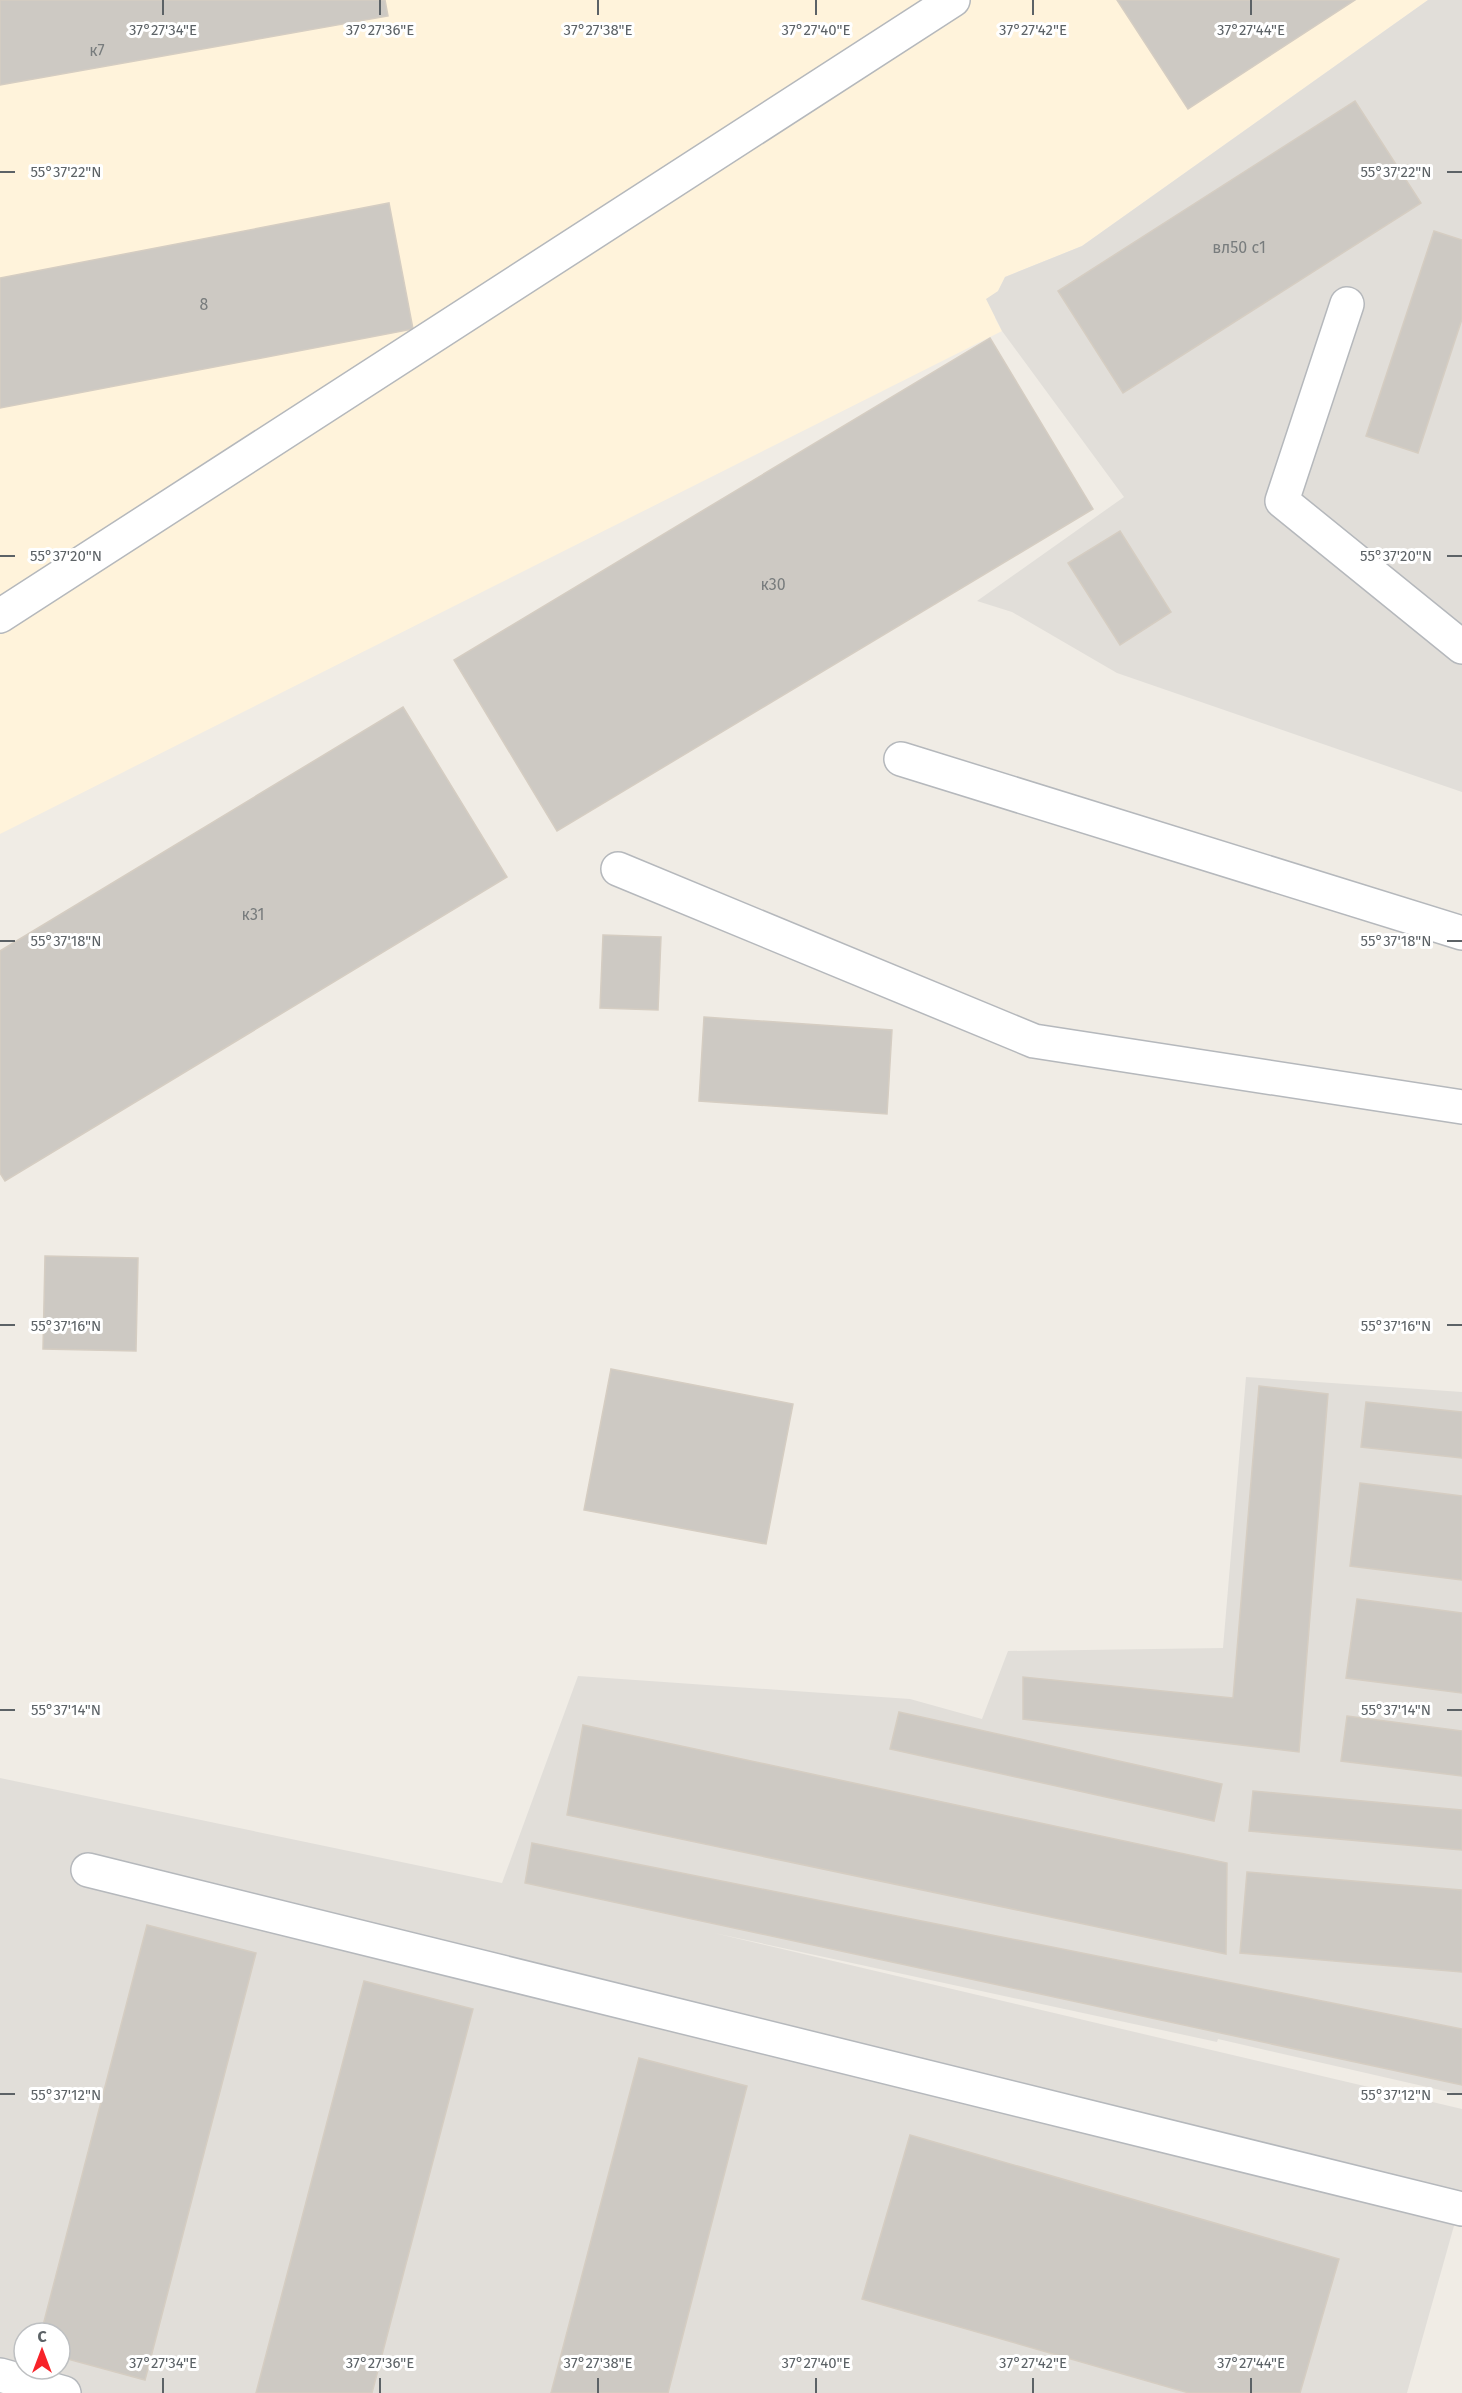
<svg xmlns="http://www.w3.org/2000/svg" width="1462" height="2393" viewBox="0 0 1462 2393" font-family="'Fira Sans',sans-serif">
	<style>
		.commercial { fill: #fff3db }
		.industrial { fill: #e1ded9; fill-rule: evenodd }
		.building { fill: #cdc9c3; stroke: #d5cdc2; stroke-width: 1.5 }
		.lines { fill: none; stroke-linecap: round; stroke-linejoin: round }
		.minor-casing { stroke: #b5b8bc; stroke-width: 36 }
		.minor { stroke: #fff; stroke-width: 33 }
		.ticks { fill: none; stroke: #5c6266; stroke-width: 2 }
		.labels { text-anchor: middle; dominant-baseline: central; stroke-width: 6; stroke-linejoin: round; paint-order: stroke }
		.number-label { font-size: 16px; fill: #787c7d }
		.ticks-label { font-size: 15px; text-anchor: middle; fill: #5c6266; stroke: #fff; stroke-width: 6; stroke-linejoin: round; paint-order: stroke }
	</style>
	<rect width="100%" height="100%" fill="#f0ece5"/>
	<path class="commercial" d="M0,0H1428L1082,246L1005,277L998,291L995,318L1002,331L0,834Z"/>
	<path class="industrial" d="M1428,0H1462V792L1117,673L1012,612L977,601L1124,497L1002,331L986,299L998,291L1005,277L1082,246Z
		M1246,1377L1462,1392V2095L1218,2039L1217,2042L714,1933L1462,2109V2203L1459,2208L1407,2393H0V1778L502,1883L578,1676L910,1699L982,1719L1008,1651L1223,1648ZM24,2333H60V2369H24Z"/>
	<path class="building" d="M0,0H385L388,16L0,85Z
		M1117,0H1355L1188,109Z
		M1355,101L1421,203L1123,393L1058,291Z
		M389,203L413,329L0,408V278Z
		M1434,231L1462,240V319L1418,453L1366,436Z
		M990,338L1093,509L557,831L454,660Z
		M1120,531L1171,612L1120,645L1068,563Z
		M403,707L507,877L5,1181L0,1173V951Z
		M603,935L661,937L658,1010L600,1008Z
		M704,1017L892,1030L887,1114L699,1101Z
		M45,1256L138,1258L136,1351L43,1349Z
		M611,1369L793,1404L766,1544L584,1510Z
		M1259,1386L1328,1394L1299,1752L1023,1719V1677L1233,1698Z
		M1366,1402L1462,1412V1458L1361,1447Z
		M1360,1483L1462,1496V1580L1350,1566Z
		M1357,1599L1462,1613V1693L1346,1678Z
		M899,1712L1222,1784L1214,1821L890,1749Z
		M1347,1716L1462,1731V1776L1341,1761Z
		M583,1725L1227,1863L1226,1954L567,1815Z
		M1253,1791L1462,1810V1850L1249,1831Z
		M532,1843L1462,2029V2085L525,1883Z
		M1247,1872L1462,1890V1972L1240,1953Z
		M147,1925L256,1953L145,2380L60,2357V2333H41Z
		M364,1981L473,2009L372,2393H256Z
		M639,2058L747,2086L668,2393H551Z
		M910,2135L1339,2259L1300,2393H1189L862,2299Z"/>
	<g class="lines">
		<g class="minor-casing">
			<path id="minor" d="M1347,304L1282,501L1462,647
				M0,616L953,0
				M901,759L1462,933
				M618,869L1034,1041L1462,1107
				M88,1870L1462,2209
				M0,2375L64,2393"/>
		</g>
		<use href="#minor" class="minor"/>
	</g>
	<path class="ticks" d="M163,0V15M380,0V15M598,0V15M816,0V15M1033,0V15M1251,0V15M0,172H15M1447,172H1462M0,556H15M1447,556H1462M0,941H15M1447,941H1462M0,1325H15M1447,1325H1462M0,1710H15M1447,1710H1462M0,2094H15M1447,2094H1462M163,2378V2393M380,2378V2393M598,2378V2393M816,2378V2393M1033,2378V2393M1251,2378V2393"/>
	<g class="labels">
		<g class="number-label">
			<text x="97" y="50">к7</text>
			<text x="1239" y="247">вл50 с1</text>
			<text x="204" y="304">8</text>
			<text x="773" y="584">к30</text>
			<text x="253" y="914">к31</text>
		</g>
	</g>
	<g class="ticks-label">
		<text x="163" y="35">37°27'34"E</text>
		<text x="380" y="35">37°27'36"E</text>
		<text x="598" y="35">37°27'38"E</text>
		<text x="816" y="35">37°27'40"E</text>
		<text x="1033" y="35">37°27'42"E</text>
		<text x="1251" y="35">37°27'44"E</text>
		<text x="66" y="177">55°37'22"N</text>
		<text x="1396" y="177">55°37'22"N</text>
		<text x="66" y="561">55°37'20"N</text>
		<text x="1396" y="561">55°37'20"N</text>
		<text x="66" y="946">55°37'18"N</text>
		<text x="1396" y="946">55°37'18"N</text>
		<text x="66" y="1331">55°37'16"N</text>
		<text x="1396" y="1331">55°37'16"N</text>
		<text x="66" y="1715">55°37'14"N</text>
		<text x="1396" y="1715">55°37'14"N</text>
		<text x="66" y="2100">55°37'12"N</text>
		<text x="1396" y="2100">55°37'12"N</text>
		<text x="163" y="2368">37°27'34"E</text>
		<text x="380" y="2368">37°27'36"E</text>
		<text x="598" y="2368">37°27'38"E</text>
		<text x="816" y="2368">37°27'40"E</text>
		<text x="1033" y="2368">37°27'42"E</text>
		<text x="1251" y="2368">37°27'44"E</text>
	</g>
	<g transform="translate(42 2351)"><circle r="28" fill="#ffffff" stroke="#bec0c2" stroke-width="1.5"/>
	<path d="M0-4.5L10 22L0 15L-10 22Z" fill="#f72329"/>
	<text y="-9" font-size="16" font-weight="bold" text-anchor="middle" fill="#5c6266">С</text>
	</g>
</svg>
